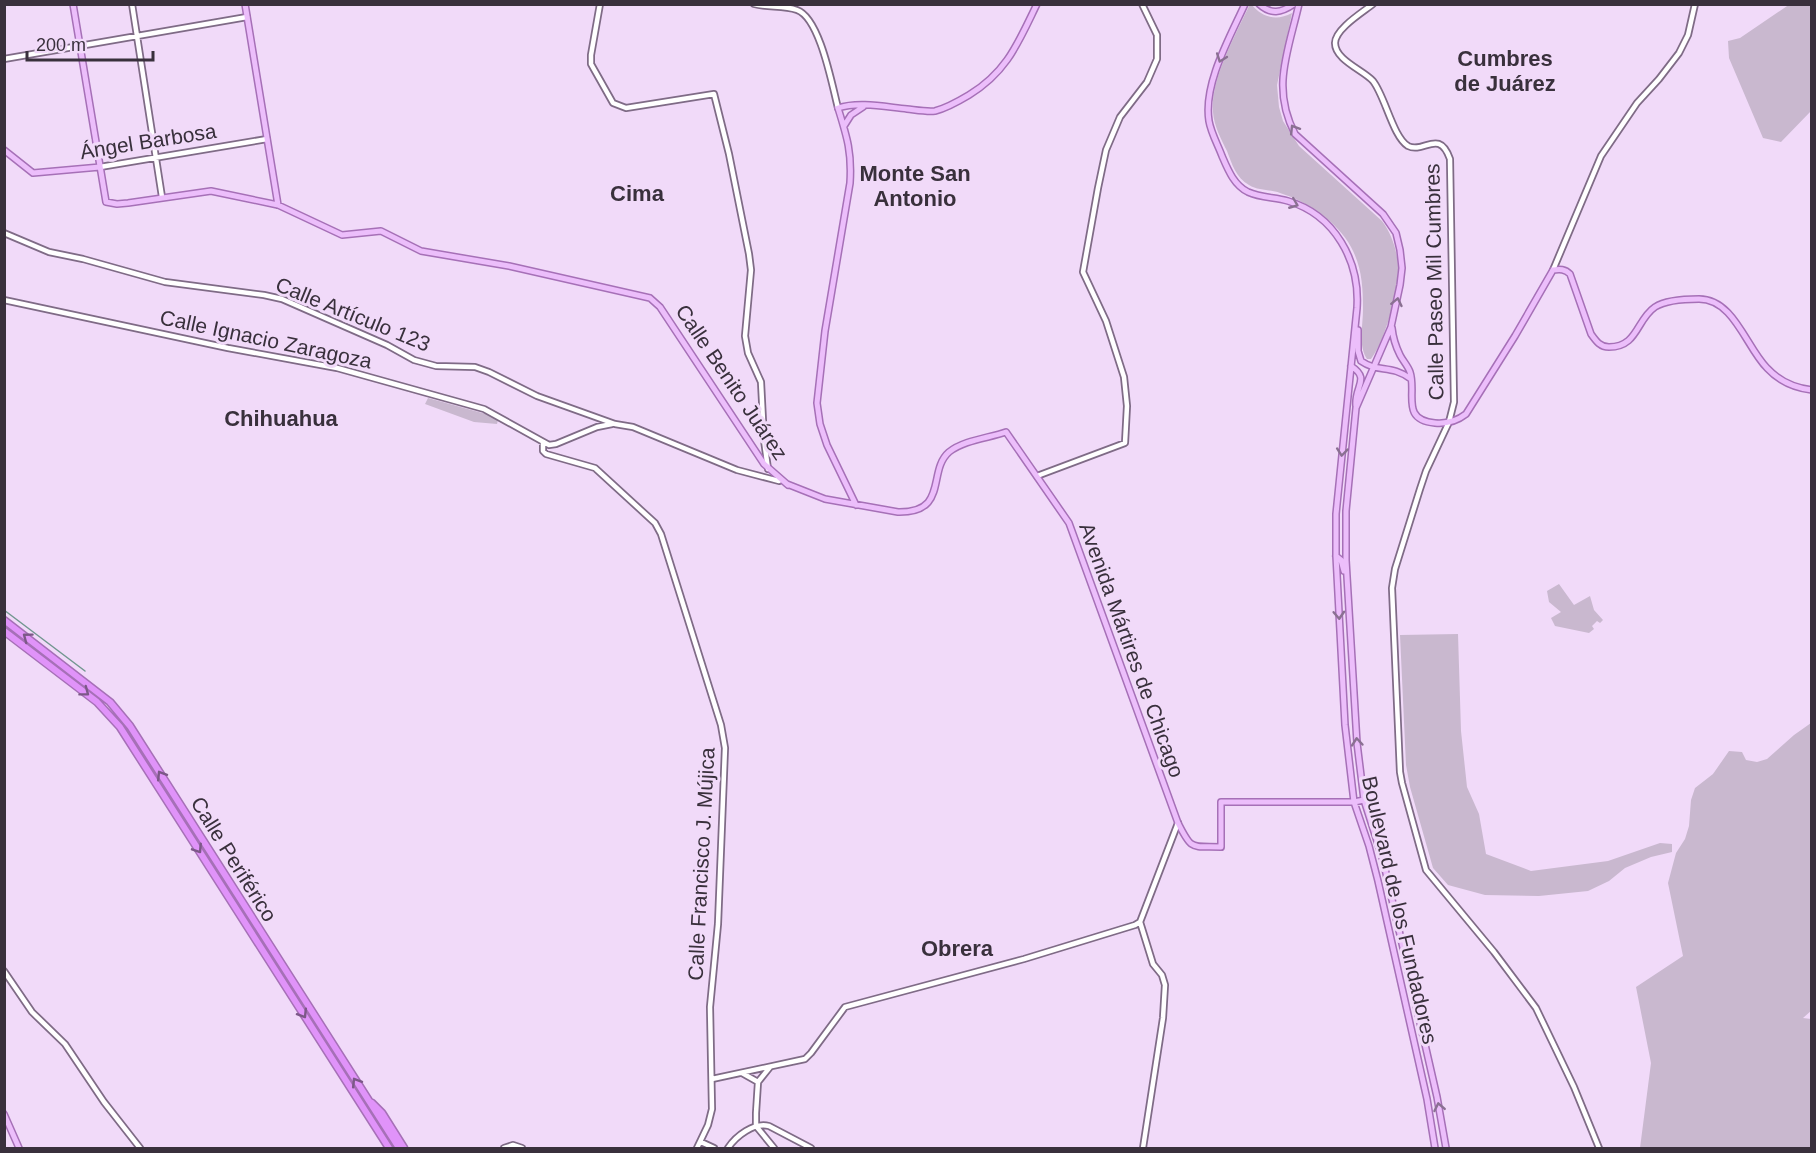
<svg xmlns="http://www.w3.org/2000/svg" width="1816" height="1153" viewBox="0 0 1816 1153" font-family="Arial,sans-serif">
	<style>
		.green { fill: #c9b8cf }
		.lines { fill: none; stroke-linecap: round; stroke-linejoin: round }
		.stream { stroke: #729790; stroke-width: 1.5 }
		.minor-casing { stroke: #7f6b86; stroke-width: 8 }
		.major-casing { stroke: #a670b7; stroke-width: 8 }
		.highway-casing { stroke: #a670b7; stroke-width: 9 }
		.minor { stroke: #fff; stroke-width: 4.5 }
		.major { stroke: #ecbefb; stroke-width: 5 }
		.highway { stroke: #e093f9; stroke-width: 6 }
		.oneway { stroke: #8a7092 }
		.oneway2 { stroke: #7c5888 }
		.labels { text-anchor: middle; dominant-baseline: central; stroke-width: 6; stroke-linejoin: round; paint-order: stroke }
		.street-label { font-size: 21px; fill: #39303c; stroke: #f1daf9 }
		.neighbourhood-label { font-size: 22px; font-weight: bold; fill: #39303c; stroke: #f1daf9 }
	</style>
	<rect width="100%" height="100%" fill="#f1daf9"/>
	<path class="green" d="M1250,4L1252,5C1263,18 1277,21 1292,13L1277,85L1279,107L1283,121L1299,146L1382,221C1392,234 1398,253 1398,269C1397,294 1386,339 1371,359H1367C1358,346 1363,325 1363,309C1363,288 1362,267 1351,247C1338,222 1306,201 1280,193C1270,189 1258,191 1249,185C1236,178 1232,164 1227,151C1221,139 1214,126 1213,112C1210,80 1236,34 1250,4Z
		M1790,4L1804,5L1806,6L1811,5V111L1781,142L1763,138L1729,58L1728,41L1740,38Z
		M428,398L493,416L498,420L497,424L474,422L425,404Z
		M1559,584L1574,605L1590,596L1594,610L1603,620L1600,623L1597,621L1592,626L1594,629L1589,633L1555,626L1551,618L1561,612L1549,602L1547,591Z
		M1458,634L1461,731L1467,787L1479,814L1486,854L1531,871L1608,861L1660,843L1672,844V852L1651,857L1625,868L1609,881L1588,891L1539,896L1485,895L1448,885L1433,868L1410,787L1406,765L1400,635Z
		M1811,723L1812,1010L1803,1018L1811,1019V1148H1640L1651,1063L1636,987L1683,956L1668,883L1676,853L1685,839L1689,826L1691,800L1695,788L1713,774L1729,751L1742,752L1746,760L1757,762L1767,759L1794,735Z"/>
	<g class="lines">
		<path class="stream" d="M4,610L85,671"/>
		<g class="minor-casing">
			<path id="minor" d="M132,4L162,197
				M600,4L591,55V64L613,103L626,108L714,94L729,154L749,254L751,270L745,336L748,353L761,382L764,440L768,469
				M754,4C768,8 783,5 797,10C820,18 832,85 838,108
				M1373,4C1363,12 1335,29 1335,43C1335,60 1363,70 1373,81C1385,96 1393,137 1408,146C1424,154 1439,128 1450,159L1454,402L1449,422L1426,471L1420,489L1395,569L1392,588L1400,772L1402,783L1426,870L1494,952L1536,1008L1574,1087L1599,1148
				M4,59L247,17
				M100,167L267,139
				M4,233L49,252L83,259L165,282L264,295L282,299L387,345L414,360L436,366L475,367L489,372L537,396L615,424L633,427L737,470L779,481
				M1553,270L1601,156L1637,103L1659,79L1679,53L1688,35L1695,4
				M4,300L228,348L337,368L484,409L549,445L556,444L597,427L612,424
				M543,443V451L546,454L595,468L655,523L661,534L721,725L725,748L718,924L710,1007L712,1109L708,1125L697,1148
				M1037,476L1125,443L1127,406L1124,377L1106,321L1083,272L1098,188L1106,150L1120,117L1147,82L1157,59V35L1142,4
				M1140,922L1153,964L1162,975L1165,985L1163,1018L1143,1148
				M4,971L32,1012L65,1044L104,1102L140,1148
				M770,1067L758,1082L756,1113V1126L774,1148
				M742,1073L758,1082
				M712,1079L805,1059L811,1053L845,1007L1024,959L1135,925L1140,922L1178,823
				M701,1142L714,1148
				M504,1148L513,1145L522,1148
				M728,1148C736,1136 754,1122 769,1126L811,1148"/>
		</g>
		<g class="major-casing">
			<path id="major" d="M73,4L106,202L117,204L128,203L211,191L278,205L342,235L381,231L421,251L509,266L650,298L660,307L764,464L788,485
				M245,4L278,205
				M1245,4C1230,37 1203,84 1209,121C1211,133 1218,145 1222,156C1228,170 1234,185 1248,192C1261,198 1275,197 1288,201C1335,215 1360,261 1357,308L1336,514V556L1345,725L1354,802L1369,846L1378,881L1427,1099L1435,1148
				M1259,4C1271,15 1281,13 1294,4
				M1299,4C1288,52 1271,88 1295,134L1383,214L1396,233L1400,250L1402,268L1400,285L1391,327L1356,408L1346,511V560L1357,743L1364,800L1383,860L1437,1097L1446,1148
				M844,126L851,115L863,107
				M4,150L33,173L100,167
				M1392,328C1393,338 1396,347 1400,355C1403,361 1408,366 1410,372C1417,393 1400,420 1435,423C1447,424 1457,421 1466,414L1515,336L1553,270C1560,269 1565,269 1570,274L1591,334C1596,341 1600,347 1609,347C1638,347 1636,320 1655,307C1666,300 1686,299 1699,299C1734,299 1746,347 1767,368C1779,381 1795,388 1812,390
				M1358,330V351L1361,361C1378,373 1391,364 1411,379
				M1351,366C1371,379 1354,386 1356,406
				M787,484L825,499L898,512C949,513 927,471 949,452C964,440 989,438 1006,432L1069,523L1178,823C1192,851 1191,846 1221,847V802H1354L1364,800
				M856,505L827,445L820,424L817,403L825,331L850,183C852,152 847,137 838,108C859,101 886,107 907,109C916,110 927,112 935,111C947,108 959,101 969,95C1007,72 1018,43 1037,4
				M1336,556L1341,560L1344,571
				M4,1114L19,1148"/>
		</g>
		<g class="highway-casing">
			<path id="highway" d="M4,620L110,702L130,726L399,1148
				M4,631L97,702L120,727L389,1148
				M372,1103L382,1113L404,1148"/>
		</g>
		<use href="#minor" class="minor"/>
		<use href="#major" class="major"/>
		<use href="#highway" class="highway"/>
	</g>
	<defs><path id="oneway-chevron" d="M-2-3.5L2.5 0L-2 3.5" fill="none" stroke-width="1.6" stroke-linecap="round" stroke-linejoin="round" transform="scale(1.5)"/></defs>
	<g class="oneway">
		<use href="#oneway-chevron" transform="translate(1221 58) rotate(110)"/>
		<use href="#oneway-chevron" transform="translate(1294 129) rotate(-122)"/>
		<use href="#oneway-chevron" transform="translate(1294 204) rotate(22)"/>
		<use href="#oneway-chevron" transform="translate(1397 302) rotate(-78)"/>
		<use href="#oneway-chevron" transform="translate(1342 452) rotate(96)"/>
		<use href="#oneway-chevron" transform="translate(1339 615) rotate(87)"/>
		<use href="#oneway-chevron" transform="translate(1357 742) rotate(-95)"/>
		<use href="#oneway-chevron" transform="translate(1439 1107) rotate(-101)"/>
	</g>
	<g class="oneway2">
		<use href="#oneway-chevron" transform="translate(27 637) rotate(-143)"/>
		<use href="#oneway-chevron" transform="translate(85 692) rotate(37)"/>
		<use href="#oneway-chevron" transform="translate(161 775) rotate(-122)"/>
		<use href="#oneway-chevron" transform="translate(198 849) rotate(57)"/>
		<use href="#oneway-chevron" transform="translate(303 1014) rotate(58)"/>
		<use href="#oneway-chevron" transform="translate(356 1082) rotate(-122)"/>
	</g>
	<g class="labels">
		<g class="street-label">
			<text transform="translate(148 141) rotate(-9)">Ángel Barbosa</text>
			<text transform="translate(1434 282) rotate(-91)">Calle Paseo Mil Cumbres</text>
			<text transform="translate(353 314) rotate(22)">Calle Artículo 123</text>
			<text transform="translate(266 339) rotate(12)">Calle Ignacio Zaragoza</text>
			<text transform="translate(732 382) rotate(56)">Calle Benito Juárez</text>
			<text transform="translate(1132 650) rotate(70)">Avenida Mártires de Chicago</text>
			<text transform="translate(234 859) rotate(58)">Calle Periférico</text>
			<text transform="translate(701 864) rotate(-87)">Calle Francisco J. Mújica</text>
			<text transform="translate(1400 910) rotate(77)">Boulevard de los Fundadores</text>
		</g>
		<g class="neighbourhood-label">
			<text x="1505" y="58">Cumbres<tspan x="1505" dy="25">de Juárez</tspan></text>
			<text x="915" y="173">Monte San<tspan x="915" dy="25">Antonio</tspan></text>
			<text x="637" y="193">Cima</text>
			<text x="281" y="418">Chihuahua</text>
			<text x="957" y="948">Obrera</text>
		</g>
	</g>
	<rect width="1816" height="1153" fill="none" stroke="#39303c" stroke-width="12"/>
	<path d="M27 51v9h126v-9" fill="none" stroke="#39303c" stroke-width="3"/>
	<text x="36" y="51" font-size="18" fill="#39303c" stroke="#f1daf9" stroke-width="4.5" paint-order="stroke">200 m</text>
</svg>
